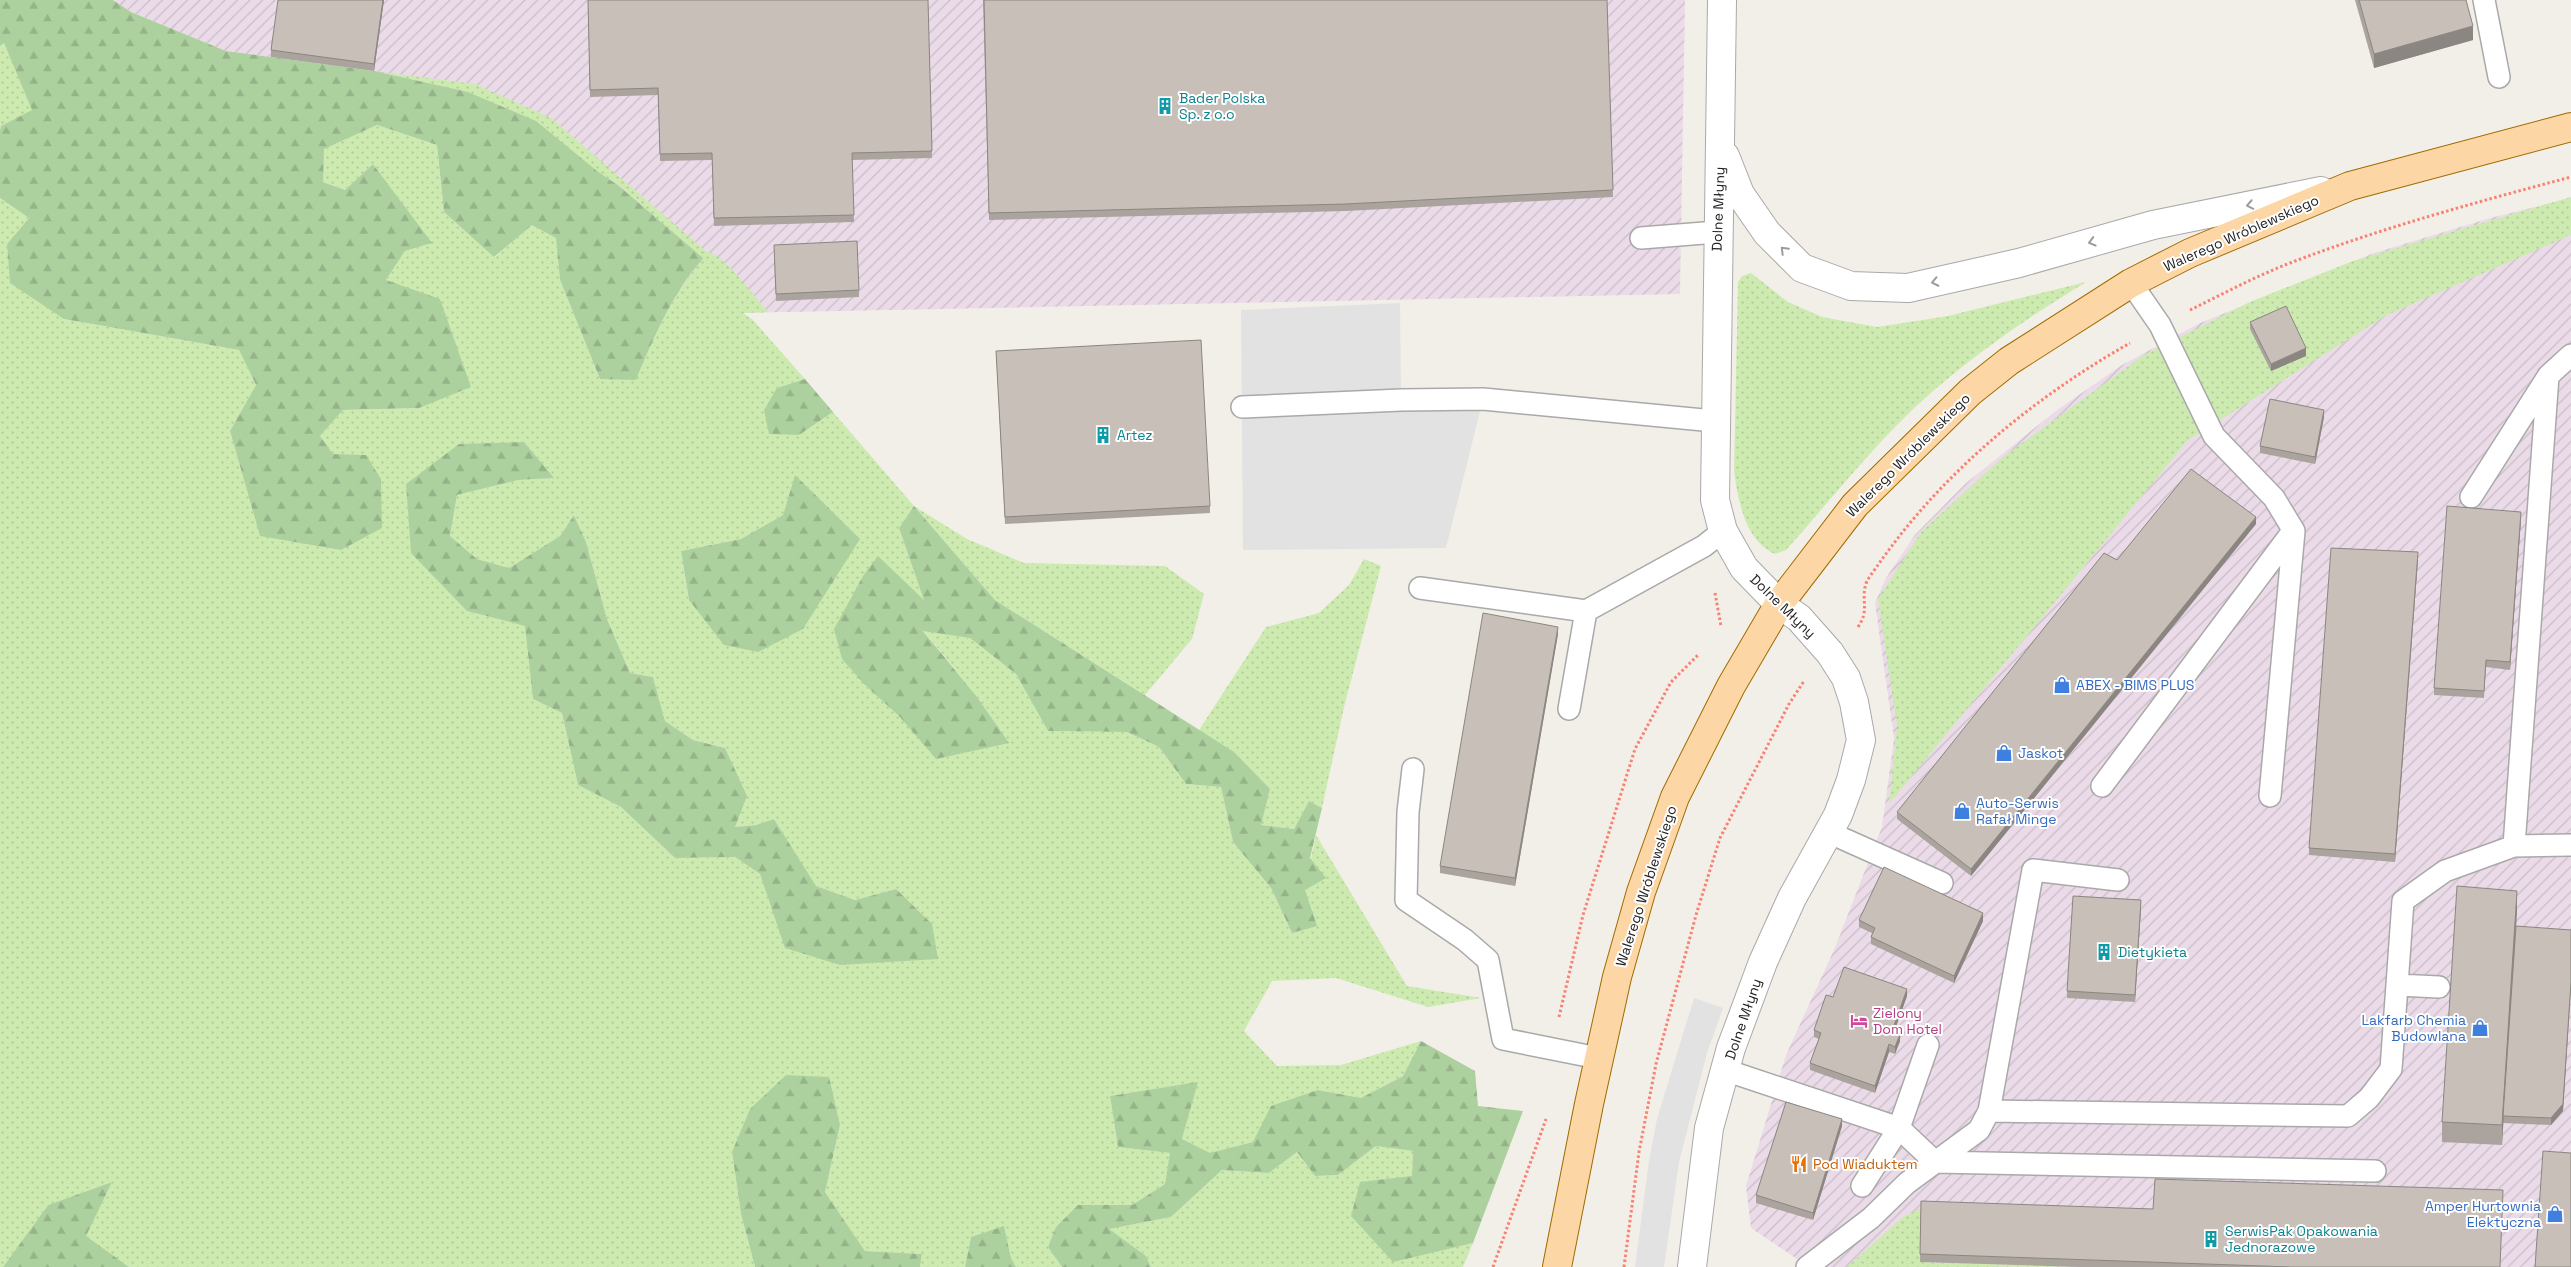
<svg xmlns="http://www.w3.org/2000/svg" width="2571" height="1267" viewBox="0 0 2571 1267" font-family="'Space Grotesk',sans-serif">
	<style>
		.industrial { fill: url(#industrial-furrows) }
		.grass { fill: url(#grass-dots); fill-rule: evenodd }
		.forest { fill: url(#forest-firs) }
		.parking { fill: #e2e2e2 }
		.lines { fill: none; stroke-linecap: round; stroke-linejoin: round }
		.service-casing { stroke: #a9a9a9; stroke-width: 24 }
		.tertiary-casing { stroke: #a9a9a9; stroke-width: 30 }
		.primary-casing { stroke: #a06b00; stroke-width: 30 }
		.path { stroke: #fa8072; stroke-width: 3; stroke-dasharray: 2.5 2.5; stroke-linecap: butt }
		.service { stroke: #fff; stroke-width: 21 }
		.tertiary { stroke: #fff; stroke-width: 28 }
		.primary { stroke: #fcd6a4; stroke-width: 28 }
		.wall { fill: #aba49e }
		.shaded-wall { fill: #8b8681 }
		.building { fill: #c7bfb8; stroke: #8b8681 }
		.oneway { stroke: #9c9c9c }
		.labels { text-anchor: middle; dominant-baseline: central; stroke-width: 4; stroke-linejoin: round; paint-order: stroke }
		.culture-label { font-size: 14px; fill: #0d838f; stroke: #fff; text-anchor: start }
		.street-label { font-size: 14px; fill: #222; stroke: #fff }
		.shop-label { font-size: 14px; fill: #366cbe; stroke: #fff; text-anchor: start }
		.hotel-label { font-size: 14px; fill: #b23c85; stroke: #fff; text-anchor: start }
		.food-label { font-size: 14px; fill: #c56008; stroke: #fff; text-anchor: start }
	</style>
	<defs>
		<pattern id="industrial-furrows" width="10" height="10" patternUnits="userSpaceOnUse" patternTransform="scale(1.25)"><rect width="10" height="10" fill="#ebdbe8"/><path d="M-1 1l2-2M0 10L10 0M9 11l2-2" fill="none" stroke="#c9bcc7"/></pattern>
		<pattern id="grass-dots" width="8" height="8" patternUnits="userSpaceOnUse" patternTransform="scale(1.25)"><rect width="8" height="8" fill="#cdebb0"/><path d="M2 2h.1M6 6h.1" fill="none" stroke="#b0c997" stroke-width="1.8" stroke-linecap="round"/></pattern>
		<pattern id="forest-firs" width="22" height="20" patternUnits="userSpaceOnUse" patternTransform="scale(1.25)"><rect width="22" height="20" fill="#add19e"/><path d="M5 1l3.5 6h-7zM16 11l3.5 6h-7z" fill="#95b388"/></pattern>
	</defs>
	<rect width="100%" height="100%" fill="#f2efe9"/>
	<path class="industrial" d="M113,0H1685L1680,294L742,313L374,71L226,51L131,12Z
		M2571,198V1267H1809L1751,1228L1746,1186L1786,1055L1834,950L1882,827L1894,738L1875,603L1886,578L1914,536L1965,484L2057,410L2122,365L2200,323L2374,253L2490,218Z"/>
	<path class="grass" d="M4,43L33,110L1,126L0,130V46Z
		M374,71L475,84L551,118L707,252C725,254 755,298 768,312L743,313L753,320L805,379L777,388L799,435L833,412L914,506L967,539L1024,563L1165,566L1204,594L1192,639L1145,695L995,600L914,506L899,528L925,602L865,685L900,717L977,697L923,630L970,638L1016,674L1048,731L1127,732L1159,747L1186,784L1221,787L1233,842L1271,888L1292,933L1304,890L1316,835L1407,986L1481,998L1428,1007L1336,978L1272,981L1244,1031L1277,1066L1341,1065L1421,1041L1403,1076L1361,1098L1318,1090L1253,1142L1210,1154L1182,1139L1197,1083L1110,1096L1118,1147L1171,1153L1165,1184L1132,1205H1078L1048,1247L1062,1267H1016L1011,1258L1004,1227L971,1237L965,1267H920L922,1254L865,1251L825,1192L840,1125L732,1152L741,1214L755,1267H129L85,1236L112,1182L48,1205L3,1267H0V198L29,218L7,244L64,319L239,350L256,385L230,431L260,535L366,455H332L320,436L343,410L419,408L386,280L405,251L431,243L373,164L345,190L323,182V149L377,125L437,145L444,212L495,257L532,224L557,238L560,280L600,379H636C653,338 673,293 703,259L620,186L468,92ZM795,475L758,652L689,600L681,551L741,539L783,515ZM554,478L518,480L457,495L450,536L477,559L509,568L560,536L574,515L586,542L607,619L630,673L653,677L665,721L693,740L725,748L735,827L756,825L774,819L815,886L855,900L896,889L786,948L760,874L735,857L675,858L621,807L578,785L562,713L533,699L526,626L467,611L406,484Z
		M2571,197V235L2387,315L2188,440L1889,804L1897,726L1878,599L1921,532L2003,457L2144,355L2250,302L2353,261Z
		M1751,273L1788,302L1822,317L1877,327L1948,316L2086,282C2019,323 1955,367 1900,422C1859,463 1824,508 1786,550L1775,554C1745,541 1738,500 1734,471L1738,282L1742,276Z
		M1364,559L1381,566L1344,707L1322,808L1309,801L1294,829L1261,825L1199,730L1266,627L1319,613L1349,585Z
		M1376,1146L1413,1151L1412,1176L1443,1248L1473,1243L1463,1267H1151L1146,1256L1108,1229L1171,1217L1222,1170L1269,1173L1297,1152L1315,1176L1338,1175Z
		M1921,1208L1920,1262L2079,1267H1847L1903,1217Z"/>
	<path class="forest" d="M0,0H113L131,12L226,51L374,71L468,92L536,121L597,171L619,186L703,258C673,293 653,338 636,380L600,379L560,280L556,238L532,225L494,257L444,212L437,145L377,125L324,149L323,182L345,190L373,164L432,243L405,251L386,280L440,299L471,387L419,408L343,410L320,436L333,454L366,455L381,479L382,528L341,550L260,536L230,431L256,385L239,350L64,319L10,283L7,244L29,218L0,198V130L1,126L32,110L4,43L0,46Z
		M805,379L833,412L799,435L769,434L764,410L777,388Z
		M524,442L554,478L518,480L457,495L450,536L477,559L509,568L560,536L574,515L586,542L607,619L630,673L653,677L665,721L693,740L725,748L747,796L735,827L756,825L774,819L816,886L855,900L896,889L932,924L938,959L840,965L785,948L760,874L735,857L675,858L621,807L578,785L562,713L533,699L525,626L467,611L411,553L406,484L459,444Z
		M795,475L860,539L803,629L758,652L724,645L689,600L681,551L741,539L783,515Z
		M914,506L995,600L1234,752L1270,789L1261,825L1294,829L1309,801L1322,808L1310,858L1326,878L1305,890L1317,926L1292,933L1271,888L1233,842L1221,787L1186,784L1159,747L1127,732L1048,731L1016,674L970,638L923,631L977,697L1009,743L936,759L900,717L865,685L842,659L834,629L863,576L878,556L924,600L899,528Z
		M1421,1041L1475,1071L1478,1106L1523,1111L1473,1243L1393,1262L1351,1216L1360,1182L1412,1176L1413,1151L1376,1146L1338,1175L1315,1176L1297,1152L1269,1173L1222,1170L1171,1217L1109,1229L1146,1256L1151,1267H1062L1048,1247L1056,1227L1078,1205H1132L1165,1184L1170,1153L1118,1147L1110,1096L1198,1082L1182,1139L1210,1153L1253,1142L1271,1106L1318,1090L1361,1098L1403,1076Z
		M786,1075L829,1077L840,1125L825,1192L865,1251L922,1254L920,1267H755L741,1214L732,1152L750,1109Z
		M112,1182L86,1236L129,1267H3L48,1205Z
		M1004,1226L1011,1258L1016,1267H965L971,1237Z"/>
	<path class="parking" d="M1400,303L1401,400L1483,399L1446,548L1243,550L1241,310Z
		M1694,998L1723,1008L1707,1053L1679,1162L1664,1267H1635L1649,1161L1657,1119Z"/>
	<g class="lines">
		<g class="service-casing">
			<path id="service" d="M2484,0L2499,77
				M1641,238L1717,232
				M2131,283L2160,325L2214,436L2274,498L2294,531L2270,796
				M1242,407L1401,400L1483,399L1714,421
				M2471,497L2547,378
				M1420,588L1586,611
				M1569,709L1586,611L1704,546L1723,531
				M1413,769L1408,812L1406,900L1465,940L1488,960L1503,1039L1598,1058
				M2102,786L2293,531
				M1828,832L1942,883
				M2514,846L2548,376L2571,355
				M2397,985L2439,987
				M1725,1070L1899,1128L1928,1045
				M1989,1111L2348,1116L2369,1098L2391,1069L2403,901L2445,871L2514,846L2571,845
				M1862,1186L1899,1128L1935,1162L2375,1171
				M1807,1267L1871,1218L1907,1183L1979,1130L1989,1111L2033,870L2118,880"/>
		</g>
		<g class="tertiary-casing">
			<path id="tertiary" d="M1725,156L1740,194L1767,233L1802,268L1851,286L1908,288L2019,263L2153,225L2321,191
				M1692,1267L1709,1128L1731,1048L1763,962L1792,898L1838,815L1851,780L1861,740L1854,702L1846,678L1830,653L1799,618L1779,604L1744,568L1723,531L1715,500L1722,0"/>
		</g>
		<g class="primary-casing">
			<path id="primary" d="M1557,1267L1589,1104L1617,977L1641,892L1675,797L1731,686L1779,604L1855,505L1970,392L2009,361L2131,283L2190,253L2350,186L2571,127"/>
		</g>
		<path class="path" d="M2190,310C2223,294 2256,276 2290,263C2381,228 2477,202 2571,177
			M1715,593L1721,626
			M1858,627C1869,611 1862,604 1865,587C1866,580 1874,571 1878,565C1942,473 2033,398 2130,343
			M1559,1017L1583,915L1635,749L1671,682L1699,654
			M1493,1267L1546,1119
			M1624,1267L1639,1152L1656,1064L1696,915L1720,838L1789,704L1804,681"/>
		<use href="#service" class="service"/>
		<use href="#tertiary" class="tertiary"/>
		<use href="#primary" class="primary"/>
	</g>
	<path class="wall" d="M384,0L374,71L271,57V50Z
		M588,0H928L932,158L852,160L854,222L714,226L712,160L660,161L658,95L590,97Z
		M983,0H1607L1613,197L1346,211L989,220Z
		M2355,0H2466L2473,40L2374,68Z
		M774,252L859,290V297L776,301Z
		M2250,322L2306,356L2271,371L2250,329Z
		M996,351L1210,506V513L1005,524Z
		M2324,417L2315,464L2260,453V446Z
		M2521,519L2510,670L2486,667L2484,698L2434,695V688Z
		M2256,524L1971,876L1897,819V812L2117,560Z
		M2418,559L2395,862L2309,855V848Z
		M1558,634L1515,886L1440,873V866Z
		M2141,907L2135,1002L2067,998V991Z
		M2517,911L2510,1022L2571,930V989L2563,1111L2551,1125L2503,1123L2502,1145L2442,1142V1122Z
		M1859,920L1983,921L1954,983L1871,944V937L1872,933L1859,927Z
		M1907,996L1894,1032L1900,1041L1895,1054L1889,1052L1875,1093L1810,1070V1063L1819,1039L1814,1037V1030L1833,997Z
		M1842,1126L1813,1220L1756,1203V1195Z
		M1921,1201L2500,1267H2079L1920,1262Z"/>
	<path class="shaded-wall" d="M383,0H384L374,71V64Z
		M2473,26V40L2374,68V54Z
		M2306,348V356L2271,371V364Z
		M2324,410V417L2315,464V457Z
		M2521,512V519L2510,670V662Z
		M2256,517V524L1971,876V869Z
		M2418,552V559L2395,862V854Z
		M1558,627V634L1515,886V878Z
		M2517,891V911L2502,1145V1125Z
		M2141,900V907L2135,1002V995Z
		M1983,913V921L1954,983V976Z
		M2571,982L2563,1111L2551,1125V1118Z
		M1907,989V996L1892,1038V1031Z
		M1900,1034V1041L1895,1054V1047Z
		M1889,1044V1052L1875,1093V1086Z
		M1842,1119V1126L1813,1220V1213Z"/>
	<path class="building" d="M278,0H383L374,64L271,50Z
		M588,0H928L932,151L852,153L854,215L714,218L712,153L660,154L658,88L590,90Z
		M984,0H1607L1613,190L1346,204L989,213Z
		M2359,0H2466L2473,26L2374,54Z
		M857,241L859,290L776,294L774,245Z
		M2286,306L2306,348L2271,364L2250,322Z
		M1201,340L1210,506L1005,517L996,351Z
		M2270,399L2324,410L2315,457L2260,446Z
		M2191,469L2256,517L1971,869L1897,812L2104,553L2117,560Z
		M2447,506L2521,512L2510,662L2486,660L2484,691L2434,688Z
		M2331,548L2418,552L2395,854L2309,848Z
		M1483,613L1558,627L1515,878L1440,866Z
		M1884,867L1983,913L1954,976L1871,937L1875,928L1859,920Z
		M2457,886L2517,891L2502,1125L2442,1122Z
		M2073,896L2141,900L2135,995L2067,991Z
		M2516,926L2571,930V982L2563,1104L2551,1118L2503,1116Z
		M1844,967L1907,989L1892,1031L1900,1034L1895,1047L1889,1044L1875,1086L1810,1063L1821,1033L1814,1030L1826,995L1833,997Z
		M1786,1102L1842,1119L1813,1213L1756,1195Z
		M2543,1151L2571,1153V1267H2535Z
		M2155,1179L2503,1190L2500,1267H2291L1920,1254L1921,1201L2153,1209Z"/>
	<defs><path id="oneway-chevron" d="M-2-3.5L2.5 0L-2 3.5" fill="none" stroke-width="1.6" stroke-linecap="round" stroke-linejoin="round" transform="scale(1.25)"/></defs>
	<g class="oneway">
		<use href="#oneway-chevron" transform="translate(2250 205) rotate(169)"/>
		<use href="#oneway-chevron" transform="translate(2092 242) rotate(164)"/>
		<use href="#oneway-chevron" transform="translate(1784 250) rotate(-135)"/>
		<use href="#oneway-chevron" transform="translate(1935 282) rotate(168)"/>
	</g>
	<defs>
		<g id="building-bare" transform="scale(1.35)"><path d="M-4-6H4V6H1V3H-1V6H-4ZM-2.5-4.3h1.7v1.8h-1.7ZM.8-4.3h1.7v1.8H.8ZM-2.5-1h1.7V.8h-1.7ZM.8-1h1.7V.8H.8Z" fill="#0f9aa8" stroke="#fff" stroke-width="2.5" paint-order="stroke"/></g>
		<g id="shop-bare" transform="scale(1.35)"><path d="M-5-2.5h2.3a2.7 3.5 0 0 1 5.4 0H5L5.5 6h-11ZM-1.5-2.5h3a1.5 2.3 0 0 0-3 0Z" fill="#3f7fe0" stroke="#fff" stroke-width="2.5" paint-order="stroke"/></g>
		<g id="hotel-bare" transform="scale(1.35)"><path d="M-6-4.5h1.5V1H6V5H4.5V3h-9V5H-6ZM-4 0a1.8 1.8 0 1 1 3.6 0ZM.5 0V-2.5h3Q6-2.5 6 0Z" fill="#d1479c" stroke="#fff" stroke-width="2.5" paint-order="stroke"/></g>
		<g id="restaurant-bare" transform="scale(1.35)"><path d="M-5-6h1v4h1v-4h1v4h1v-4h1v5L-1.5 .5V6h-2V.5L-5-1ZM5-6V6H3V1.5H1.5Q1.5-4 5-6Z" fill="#e8710a" stroke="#fff" stroke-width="2.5" paint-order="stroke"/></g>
	</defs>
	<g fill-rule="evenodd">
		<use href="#building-bare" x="1165" y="106"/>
		<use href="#building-bare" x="1103" y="435"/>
		<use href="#shop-bare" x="2062" y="685"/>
		<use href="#shop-bare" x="2004" y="753"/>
		<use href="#shop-bare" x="1962" y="811"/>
		<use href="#building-bare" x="2104" y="952"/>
		<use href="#hotel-bare" x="1859" y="1021"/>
		<use href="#shop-bare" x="2480" y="1028"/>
		<use href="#restaurant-bare" x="1799" y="1164"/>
		<use href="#shop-bare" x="2555" y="1214"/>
		<use href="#building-bare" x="2211" y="1239"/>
	</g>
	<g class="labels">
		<g class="culture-label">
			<text x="1179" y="98">Bader Polska<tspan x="1179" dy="16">Sp. z o.o</tspan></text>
			<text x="1117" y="435">Artez</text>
			<text x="2118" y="952">Dietykieta</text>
			<text x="2225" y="1231">SerwisPak Opakowania<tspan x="2225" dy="16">Jednorazowe</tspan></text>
		</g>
		<g class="street-label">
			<text transform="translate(1718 209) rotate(-88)">Dolne Młyny</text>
			<text transform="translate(2241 233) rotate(-24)">Walerego Wróblewskiego</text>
			<text transform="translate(1908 455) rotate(-45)">Walerego Wróblewskiego</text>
			<text transform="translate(1783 606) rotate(44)">Dolne Młyny</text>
			<text transform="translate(1646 886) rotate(-72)">Walerego Wróblewskiego</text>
			<text transform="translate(1743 1019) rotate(-71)">Dolne Młyny</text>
		</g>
		<g class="shop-label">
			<text x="2076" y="685">ABEX - BIMS PLUS</text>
			<text x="2018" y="753">Jaskot</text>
			<text x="1976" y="803">Auto-Serwis<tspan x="1976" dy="16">Rafał Minge</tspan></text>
			<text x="2466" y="1020" text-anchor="end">Lakfarb Chemia<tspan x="2466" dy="16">Budowlana</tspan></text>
			<text x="2541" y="1206" text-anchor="end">Amper Hurtownia<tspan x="2541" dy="16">Elektyczna</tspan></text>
		</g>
		<g class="hotel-label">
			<text x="1873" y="1013">Zielony<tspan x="1873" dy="16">Dom Hotel</tspan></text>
		</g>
		<g class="food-label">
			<text x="1813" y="1164">Pod Wiaduktem</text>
		</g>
	</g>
</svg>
